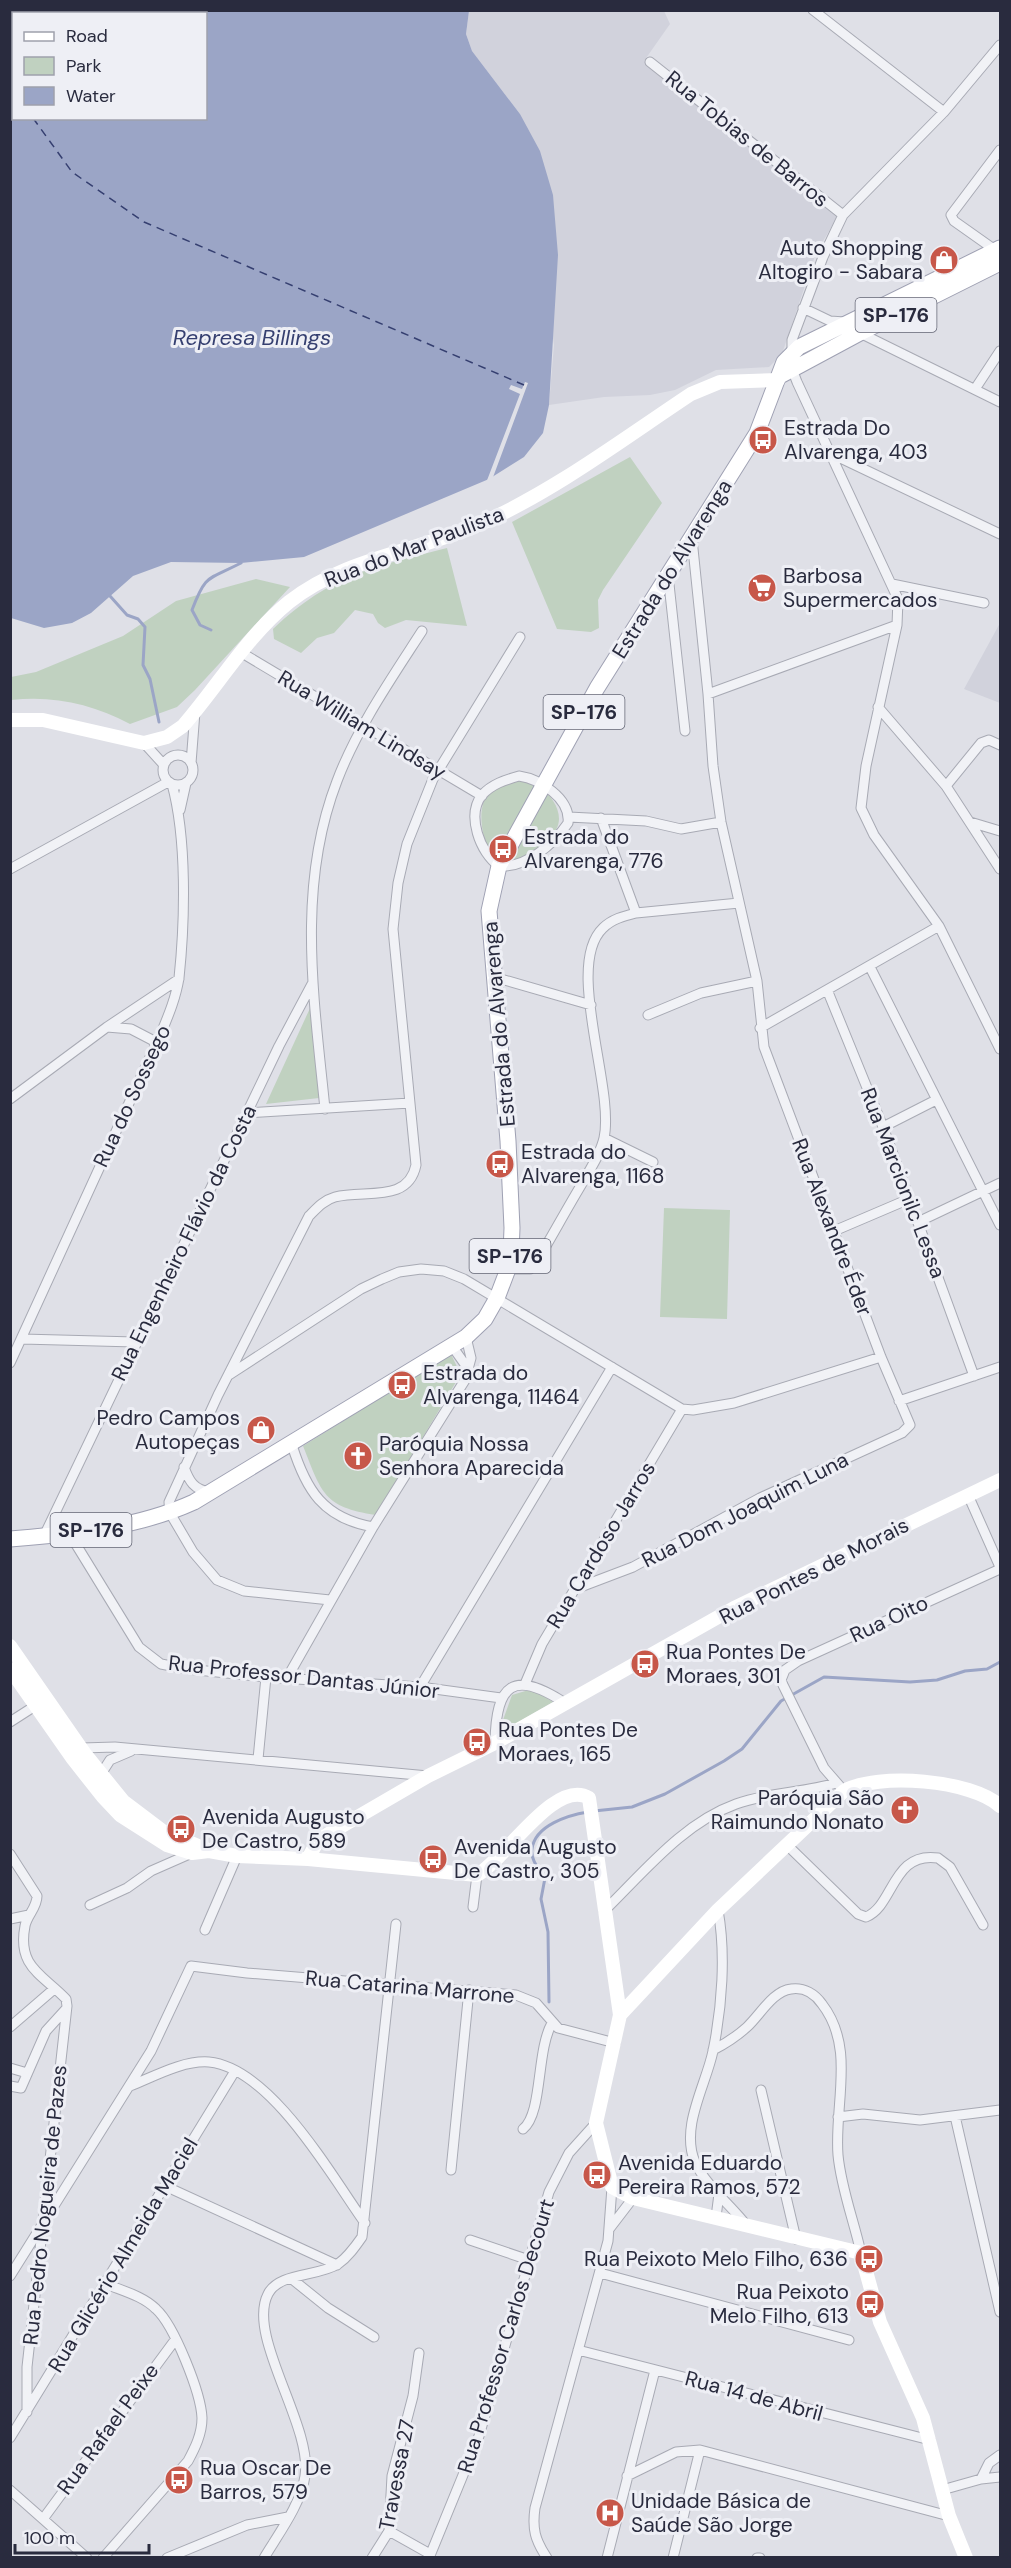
<svg xmlns="http://www.w3.org/2000/svg" width="1011" height="2568" viewBox="0 0 1011 2568" font-family="'DM Sans',sans-serif">
	<style>
		.built { fill: #d1d2dc }
		.green { fill: #c0d1c0 }
		.water { fill: #9ba5c6; fill-rule: evenodd }
		.pier { fill: #dfe0e7 }
		.lines { fill: none; stroke-linecap: round; stroke-linejoin: round }
		.stream { stroke: #9ba5c6; stroke-width: 3 }
		.ferry { stroke: #353f70; stroke-width: 1.5; stroke-dasharray: 8 6; stroke-linecap: butt }
		.street-casing { stroke: #a8aab4; stroke-width: 11 }
		.primary-casing { stroke: #9fa1b3; stroke-width: 17 }
		.street { stroke: #f1f2f6; stroke-width: 9 }
		.secondary { stroke: #fff; stroke-width: 14 }
		.primary { stroke: #fff; stroke-width: 15 }
		.labels { text-anchor: middle; dominant-baseline: central; stroke-width: 6; stroke-linejoin: round; paint-order: stroke }
		.shield { fill: #eeeff5; stroke: #646675; stroke-width: 1.5 }
		.shield-label { font-size: 20px; font-weight: bold; fill: #292b3e }
		.street-label { font-size: 21px; fill: #292b3e; stroke: #eeeff5 }
		.poi-label { font-size: 21px; fill: #292b3e; stroke: #eeeff5; text-anchor: start }
		.water-label { font-size: 22px; font-style: italic; fill: #353f70; stroke: #eeeff5 }
	</style>
	<rect width="100%" height="100%" fill="#dfe0e7"/>
	<path class="built" d="M469,11H664L670,24L644,61L838,216L816,253L782,354L769,367L716,370L675,390L650,395L604,397L549,405L554,345L520,114L472,51L466,34Z
		M1000,623V703L964,689Z"/>
	<path class="green" d="M630,457L662,503L603,590L598,600L599,628L591,632L557,629L512,522Z
		M447,548L467,626L406,620L385,628L378,623L373,614L355,610L334,633L317,638L301,653L274,639L273,629C333,573 371,568 447,548Z
		M256,579L290,587L195,690L177,707L130,724C93,704 53,695 11,700V677L36,672L123,636L176,601Z
		M519,779C525,781 535,783 540,787C556,799 568,821 550,837C539,846 518,866 503,861C483,855 475,811 487,796C495,786 507,782 519,779Z
		M311,1006L319,1098L266,1104Z
		M664,1208L730,1210L727,1319L660,1317Z
		M451,1354L458,1369L456,1382L376,1515C323,1507 322,1493 303,1446Z
		M532,1689L553,1702L508,1728L503,1720L512,1695Z"/>
	<path class="water" d="M11,11H469L466,34L472,51L520,114L540,151L553,195L558,255L549,405L543,433L524,457L489,479L304,557L241,563L171,562L133,576L91,613L72,623L44,628L11,618ZM14,14H206V118H14Z"/>
	<path class="pier" d="M525,382L528,383L492,480L486,483L520,394L509,389L511,385L522,389Z"/>
	<g class="lines">
		<path class="stream" d="M110,596L127,615L138,619L145,627L143,665L150,679L159,722
			M211,630L200,625L192,610C206,573 208,580 241,563
			M594,1811L632,1807L665,1794L724,1761L742,1749L781,1701L824,1677L910,1682L937,1680L965,1671L987,1669L1000,1662
			M549,2002L548,1932L541,1899L545,1878C540,1870 530,1860 532,1849C535,1825 569,1815 588,1812"/>
		<path class="ferry" d="M10,88L14,93
			M33,118L72,172L144,222L524,385"/>
		<g class="street-casing">
			<path id="street" d="M813,10L944,112
				M1000,45L944,112L843,215L823,257L792,340V369L797,382L898,599L897,625L866,766L861,808L874,835L939,926L1000,1049
				M650,62L843,215
				M995,250L954,221L951,215L1000,150
				M803,308L830,321L845,322
				M860,333L1000,402
				M975,389L1000,351
				M832,454L1000,534
				M668,575L685,731
				M892,584L984,603
				M242,653L482,796
				M708,694L897,625
				M878,707L946,786L1000,869
				M144,743L164,765
				M163 770a15 15 0 1 1 30 0a15 15 0 1 1-30 0Z
				M191,763L195,712
				M519,776C539,779 571,798 568,823C553,845 526,868 499,866C480,853 466,815 482,795C492,784 505,780 519,776Z
				M946,786L981,743L989,740L1000,745
				M180,810L186,783
				M569,817L646,821L681,829L721,822
				M601,818L636,913
				M970,822L1000,831
				M10,869L168,782
				M870,967L1000,1225
				M494,977L591,1005
				M828,992L883,1127L974,1376
				M648,1015L701,993L757,981
				M107,1027L131,1029L156,1042
				M760,1028L939,926
				M10,1099L107,1027L179,979
				M325,1109C314,999 296,887 337,781C357,728 391,679 422,631
				M247,1113L410,1103
				M883,1127L936,1100
				M604,1138L653,1162
				M918,1222L1000,1183
				M834,1231L909,1199
				M508,1269H530L536,1263C551,1238 565,1212 580,1187C588,1172 600,1156 604,1138C615,1088 564,965 603,928C612,919 624,916 636,913L739,903
				M22,1339L135,1342
				M452,1346L469,1370
				M10,1363L162,1031C169,1014 176,997 179,978C185,921 187,839 172,784
				M229,1375L361,1289L382,1279L399,1272L421,1269L444,1271L464,1279L682,1409L693,1410L734,1403L881,1357
				M899,1401L1000,1367
				M292,1445C306,1490 323,1518 373,1527
				M184,1467C189,1481 194,1490 210,1492
				M968,1495L1000,1567
				M69,1533L139,1647L161,1664L187,1669L266,1677L420,1687L501,1698
				M44,1536L279,1046L312,984
				M575,1589L633,1567L760,1498L902,1433L910,1425L881,1357L764,1047L757,981L721,822L713,766L708,694L692,539
				M330,1600L244,1591L217,1580L193,1552L170,1513L169,1502L218,1395L309,1216C317,1208 324,1200 335,1197C364,1189 408,1204 416,1165L393,929L398,883L407,844L433,779L520,637
				M287,1678L373,1527L465,1380L471,1358L466,1337
				M525,1684L542,1644L682,1409
				M420,1687L612,1367
				M10,1722L38,1704
				M495,1743C496,1684 513,1669 565,1703
				M82,1748L115,1747L428,1776
				M258,1759L266,1677
				M101,1774L110,1760L131,1751
				M844,1791L824,1768L783,1685L781,1680L785,1670L798,1661L1000,1569
				M787,1845L858,1914L866,1917C894,1906 892,1851 938,1858L950,1867L983,1925
				M10,1854L37,1896C37,1908 27,1915 25,1926C17,1967 42,1974 66,1999L67,2006L27,2367V2412
				M90,1905L127,1888L151,1871L192,1853
				M473,1907L477,1875
				M718,1910C726,1954 722,2007 713,2051C706,2085 680,2127 695,2162C706,2186 731,2205 747,2226
				M604,1911C644,1872 683,1823 736,1804C768,1792 803,1793 836,1783
				M10,1919L29,1915
				M205,1930L237,1856
				M10,2027L54,1989
				M713,2050C725,2044 737,2036 747,2027C760,2015 773,1991 791,1989C804,1987 815,1994 822,2004C856,2048 834,2104 838,2155C841,2188 854,2221 861,2253
				M10,2068L27,2073
				M10,2086L21,2088L46,2031L66,2009
				M130,2086C153,2077 183,2060 209,2062C271,2068 332,2177 365,2223
				M761,2090L796,2239
				M955,2116L1000,2312
				M838,2117L863,2114L920,2120L1000,2110
				M523,2129C543,2113 536,2051 552,2023
				M451,2170L469,1990
				M165,2186L337,2265
				M716,2217L719,2194
				M610,2228L633,2198
				M470,2240L529,2260
				M600,2273L849,2340
				M10,2276L151,2051L191,1966L247,1973L516,1995L536,2003L558,2028L615,2043
				M292,2279L328,2308L374,2337
				M578,2350L930,2440
				M10,2438L235,2071
				M627,2476L676,2452L700,2450L949,2516
				M981,2479L989,2463L1000,2455
				M10,2490L87,2558
				M942,2490L981,2479L1000,2477
				M43,2519L175,2340
				M389,2531L430,2554
				M103,2558L188,2461C195,2448 202,2434 202,2418C201,2393 174,2325 156,2309C143,2296 123,2291 106,2284
				M167,2558L247,2525L288,2517
				M264,2558C279,2533 301,2504 305,2476C313,2426 246,2336 268,2294C279,2272 318,2277 338,2264C348,2257 355,2247 362,2237L396,1924
				M372,2558L389,2531L392,2476L413,2396L419,2353
				M429,2558L479,2436L549,2192L569,2153L596,2123
				M547,2558C535,2540 532,2529 535,2508L608,2241L612,2187
				M607,2558L655,2370
				M673,2558L700,2450
				M757,2558H760"/>
		</g>
		<g class="primary-casing">
			<path id="primary" d="M780,376L860,333L1000,263
				M10,1539C72,1534 137,1528 194,1502L466,1337L485,1319L497,1298L508,1269L511,1253L512,1228L508,1141L489,911L499,866L597,688L757,433L784,362L799,347L1000,248"/>
		</g>
		<use href="#street" class="street"/>
		<path class="secondary" d="M10,720H43L144,743L167,737L183,726C218,686 247,636 289,602C346,557 418,552 482,523C556,490 623,439 691,394L720,382L778,380
			M10,1646L85,1754L123,1801L164,1832L208,1850
			M10,1669L73,1759L103,1797L120,1815L167,1845L192,1853L209,1851L237,1856L308,1859L477,1875C504,1861 555,1777 589,1798L620,2015L596,2123L612,2187L633,2198L861,2253L880,2322L923,2418L949,2516L966,2558
			M308,1859L318,1840L428,1776L495,1743L734,1608L1000,1480
			M620,2015L718,1910L844,1791C878,1772 972,1780 1000,1806"/>
		<use href="#primary" class="primary"/>
	</g>
	<defs>
		<g id="shop-disc" transform="scale(1.5)"><circle r="9.5" fill="#c75749" stroke="#eeeff5"/><path d="M-5-2.5h2.3a2.7 3.5 0 0 1 5.4 0H5L5.5 6h-11ZM-1.5-2.5h3a1.5 2.3 0 0 0-3 0Z" fill="#fff"/></g>
		<g id="bus-disc" transform="scale(1.5)"><circle r="9.5" fill="#c75749" stroke="#eeeff5"/><path d="M-5-6H5V4H4V6H2V4H-2V6H-4V4H-5ZM-3.5-4V0h7V-4ZM-3.5 1.2v1.5H-2V1.2ZM2 1.2v1.5H3.5V1.2Z" fill="#fff"/></g>
		<g id="supermarket-disc" transform="scale(1.5)"><circle r="9.5" fill="#c75749" stroke="#eeeff5"/><path d="M-6-5.5h2.5l.6 2H6L4.5 2H-2.5L-4.4-4H-6ZM-1.5 3.2a1.3 1.3 0 1 0 .1 0ZM3 3.2a1.3 1.3 0 1 0 .1 0Z" fill="#fff"/></g>
		<g id="church-disc" transform="scale(1.5)"><circle r="9.5" fill="#c75749" stroke="#eeeff5"/><path d="M-1.2-6h2.4v3.5h3.3v2.4h-3.3V6h-2.4V-.1h-3.3v-2.4h3.3Z" fill="#fff"/></g>
		<g id="hospital-disc" transform="scale(1.5)"><circle r="9.5" fill="#c75749" stroke="#eeeff5"/><path d="M-5-5h3v3.5h4V-5h3V5h-3V1.5h-4V5h-3Z" fill="#fff"/></g>
	</defs>
	<g fill-rule="evenodd">
		<use href="#shop-disc" x="944" y="260"/>
		<use href="#bus-disc" x="763" y="440"/>
		<use href="#supermarket-disc" x="762" y="588"/>
		<use href="#bus-disc" x="503" y="849"/>
		<use href="#bus-disc" x="500" y="1164"/>
		<use href="#bus-disc" x="402" y="1385"/>
		<use href="#shop-disc" x="261" y="1430"/>
		<use href="#church-disc" x="358" y="1456"/>
		<use href="#bus-disc" x="645" y="1664"/>
		<use href="#bus-disc" x="477" y="1742"/>
		<use href="#church-disc" x="905" y="1810"/>
		<use href="#bus-disc" x="181" y="1829"/>
		<use href="#bus-disc" x="433" y="1859"/>
		<use href="#bus-disc" x="597" y="2175"/>
		<use href="#bus-disc" x="869" y="2259"/>
		<use href="#bus-disc" x="870" y="2304"/>
		<use href="#bus-disc" x="179" y="2480"/>
		<use href="#hospital-disc" x="610" y="2513"/>
	</g>
	<g class="labels">
		<g class="shield">
			<rect x="855.5" y="298" width="81" height="34" rx="4.5"/>
			<rect x="543.5" y="695" width="81" height="34" rx="4.5"/>
			<rect x="469.5" y="1239" width="81" height="34" rx="4.5"/>
			<rect x="50.5" y="1513" width="81" height="34" rx="4.5"/>
		</g>
		<g class="shield-label">
			<text x="896" y="315">SP-176</text>
			<text x="584" y="712">SP-176</text>
			<text x="510" y="1256">SP-176</text>
			<text x="91" y="1530">SP-176</text>
		</g>
		<g class="street-label">
			<text transform="translate(747 139) rotate(39)">Rua Tobias de Barros</text>
			<text transform="translate(414 547) rotate(-21)">Rua do Mar Paulista</text>
			<text transform="translate(672 569) rotate(-58)">Estrada do Alvarenga</text>
			<text transform="translate(362 725) rotate(31)">Rua William Lindsay</text>
			<text transform="translate(499 1024) rotate(-95)">Estrada do Alvarenga</text>
			<text transform="translate(132 1096) rotate(-65)">Rua do Sossego</text>
			<text transform="translate(903 1183) rotate(69)">Rua Marcionilc Lessa</text>
			<text transform="translate(832 1227) rotate(69)">Rua Alexandre Éder</text>
			<text transform="translate(184 1243) rotate(-64)">Rua Engenheiro Flávio da Costa</text>
			<text transform="translate(745 1510) rotate(-27)">Rua Dom Joaquim Luna</text>
			<text transform="translate(601 1545) rotate(-59)">Rua Cardoso Jarros</text>
			<text transform="translate(814 1571) rotate(-27)">Rua Pontes de Morais</text>
			<text transform="translate(889 1619) rotate(-25)">Rua Oito</text>
			<text transform="translate(304 1677) rotate(6)">Rua Professor Dantas Júnior</text>
			<text transform="translate(410 1987) rotate(5)">Rua Catarina Marrone</text>
			<text transform="translate(45 2205) rotate(-84)">Rua Pedro Nogueira de Pazes</text>
			<text transform="translate(123 2255) rotate(-59)">Rua Glicério Almeida Maciel</text>
			<text transform="translate(506 2336) rotate(-73)">Rua Professor Carlos Decourt</text>
			<text transform="translate(754 2396) rotate(15)">Rua 14 de Abril</text>
			<text transform="translate(108 2429) rotate(-54)">Rua Rafael Peixe</text>
			<text transform="translate(397 2475) rotate(-79)">Travessa 27</text>
		</g>
		<g class="poi-label">
			<text x="923" y="248" text-anchor="end">Auto Shopping<tspan x="923" dy="24">Altogiro - Sabara</tspan></text>
			<text x="784" y="428">Estrada Do<tspan x="784" dy="24">Alvarenga, 403</tspan></text>
			<text x="783" y="576">Barbosa<tspan x="783" dy="24">Supermercados</tspan></text>
			<text x="524" y="837">Estrada do<tspan x="524" dy="24">Alvarenga, 776</tspan></text>
			<text x="521" y="1152">Estrada do<tspan x="521" dy="24">Alvarenga, 1168</tspan></text>
			<text x="423" y="1373">Estrada do<tspan x="423" dy="24">Alvarenga, 11464</tspan></text>
			<text x="240" y="1418" text-anchor="end">Pedro Campos<tspan x="240" dy="24">Autopeças</tspan></text>
			<text x="379" y="1444">Paróquia Nossa<tspan x="379" dy="24">Senhora Aparecida</tspan></text>
			<text x="666" y="1652">Rua Pontes De<tspan x="666" dy="24">Moraes, 301</tspan></text>
			<text x="498" y="1730">Rua Pontes De<tspan x="498" dy="24">Moraes, 165</tspan></text>
			<text x="884" y="1798" text-anchor="end">Paróquia São<tspan x="884" dy="24">Raimundo Nonato</tspan></text>
			<text x="202" y="1817">Avenida Augusto<tspan x="202" dy="24">De Castro, 589</tspan></text>
			<text x="454" y="1847">Avenida Augusto<tspan x="454" dy="24">De Castro, 305</tspan></text>
			<text x="618" y="2163">Avenida Eduardo<tspan x="618" dy="24">Pereira Ramos, 572</tspan></text>
			<text x="848" y="2259" text-anchor="end">Rua Peixoto Melo Filho, 636</text>
			<text x="849" y="2292" text-anchor="end">Rua Peixoto<tspan x="849" dy="24">Melo Filho, 613</tspan></text>
			<text x="200" y="2468">Rua Oscar De<tspan x="200" dy="24">Barros, 579</tspan></text>
			<text x="631" y="2501">Unidade Básica de<tspan x="631" dy="24">Saúde São Jorge</tspan></text>
		</g>
		<g class="water-label">
			<text x="252" y="337">Represa Billings</text>
		</g>
	</g>
	<rect width="1011" height="2568" fill="none" stroke="#292b3e" stroke-width="24"/>
	<rect x="12" y="12" width="195" height="108" fill="#eeeff5" stroke="#9fa1ac" stroke-width="1.5"/>
	<rect x="24" y="32" width="30" height="9" fill="#ffffff" stroke="#9fa1ac" stroke-width="1.5"/>
	<text x="66" y="42" font-size="18" fill="#292b3e">Road</text>
	<rect x="24" y="57" width="30" height="18" fill="#c0d1c0" stroke="#9fa1ac" stroke-width="1.5"/>
	<text x="66" y="72" font-size="18" fill="#292b3e">Park</text>
	<rect x="24" y="87" width="30" height="18" fill="#9ba5c6" stroke="#9fa1ac" stroke-width="1.5"/>
	<text x="66" y="102" font-size="18" fill="#292b3e">Water</text>
	<path d="M15 2544v9h134v-9" fill="none" stroke="#292b3e" stroke-width="3"/>
	<text x="24" y="2544" font-size="18" fill="#292b3e" stroke="#eeeff5" stroke-width="4.5" paint-order="stroke">100 m</text>
</svg>
